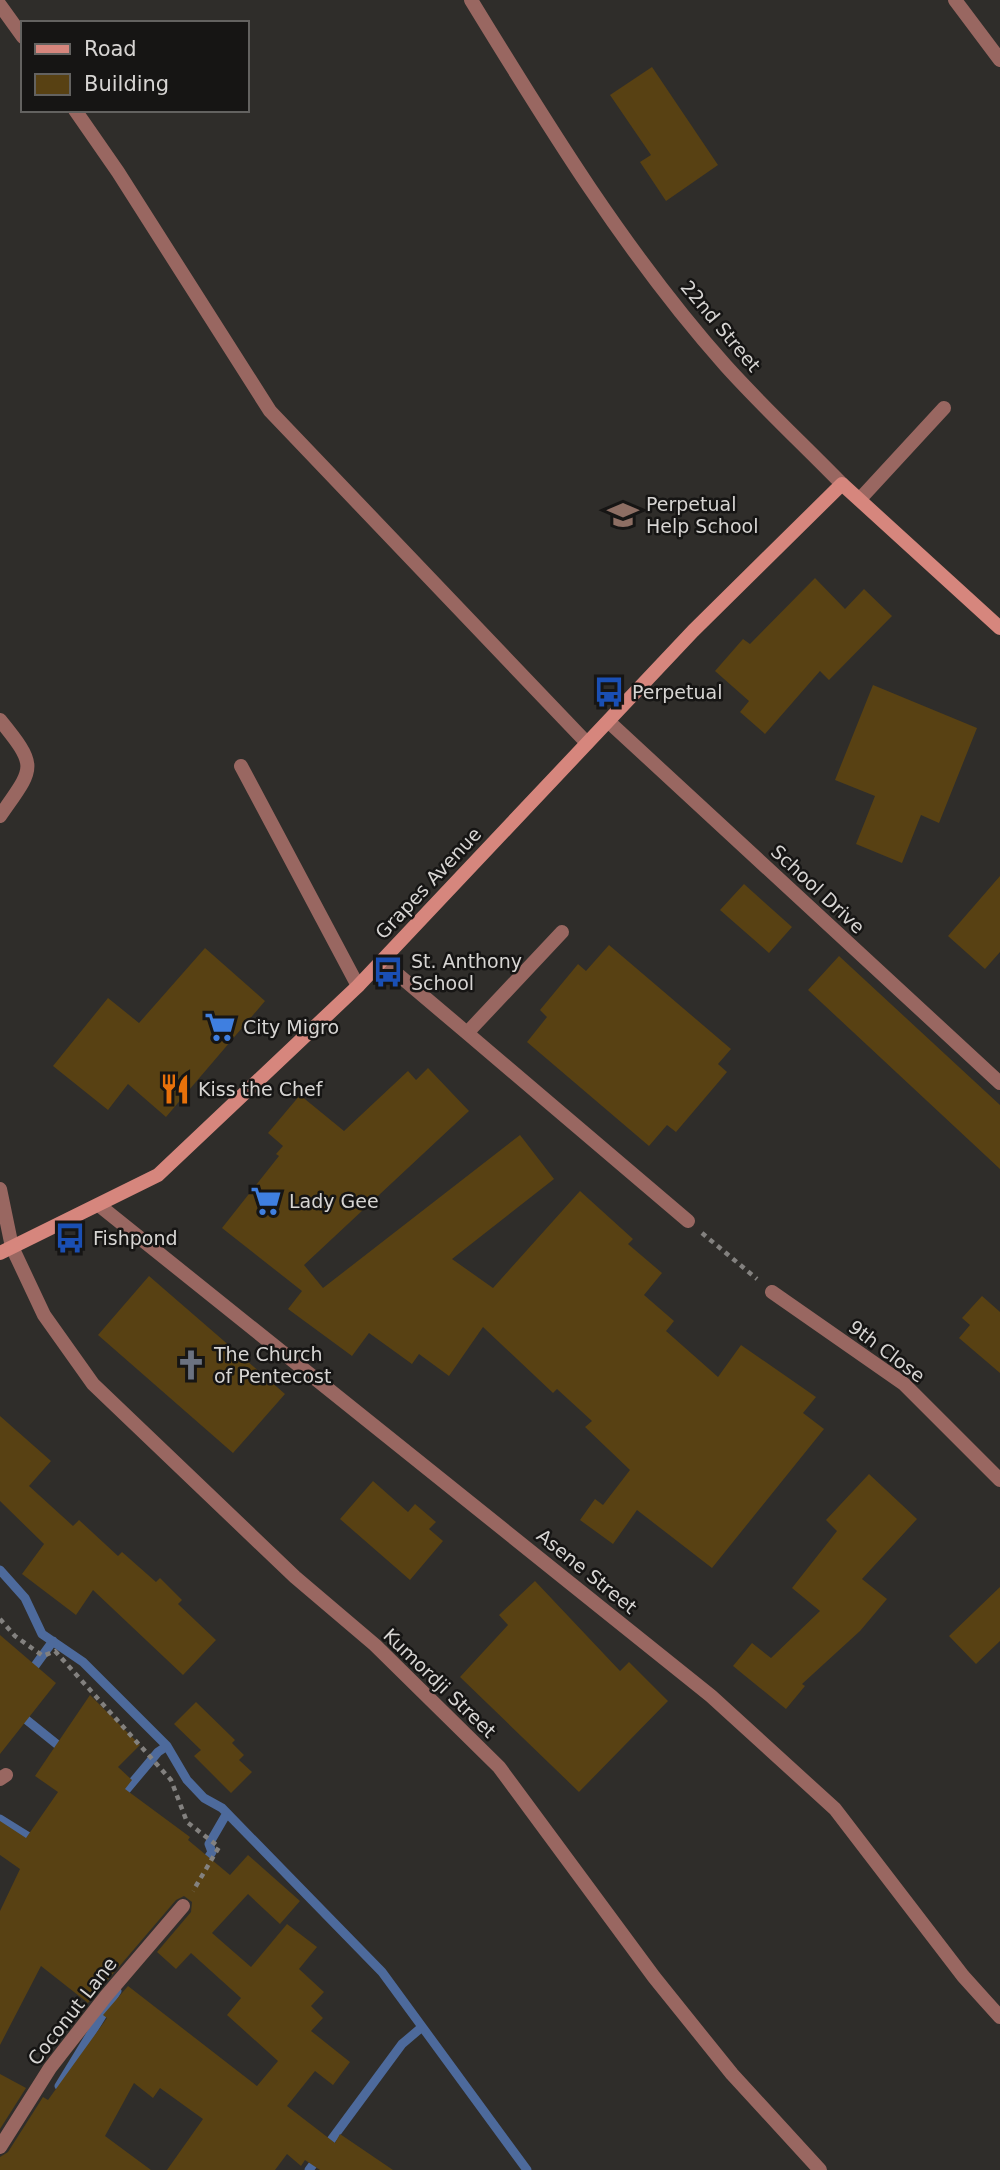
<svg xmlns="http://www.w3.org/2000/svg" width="1000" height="2170" viewBox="0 0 1000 2170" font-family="'DejaVu Sans',sans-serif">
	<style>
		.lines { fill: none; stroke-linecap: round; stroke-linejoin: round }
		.stream { stroke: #4d6a9c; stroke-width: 9 }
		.building { fill: #584113 }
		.path { stroke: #83817f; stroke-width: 4.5; stroke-dasharray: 5 5; stroke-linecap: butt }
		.lane { stroke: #996761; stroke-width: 14 }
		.street { stroke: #996761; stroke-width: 14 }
		.secondary { stroke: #d6867d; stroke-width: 14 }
		.labels { text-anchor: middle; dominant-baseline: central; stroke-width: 5; stroke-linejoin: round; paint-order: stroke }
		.street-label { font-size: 19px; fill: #d7d5d3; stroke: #161514 }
		.poi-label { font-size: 19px; fill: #d7d5d3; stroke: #161514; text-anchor: start }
	</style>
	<rect width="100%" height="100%" fill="#2f2d2a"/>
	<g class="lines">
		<path class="stream" d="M0,1570L25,1598L42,1634L83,1662L167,1746L187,1780L204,1798L222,1808L382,1972L527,2170
			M29,1674L53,1641
			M18,1713L64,1750
			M119,1794L121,1796L158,1752L167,1746
			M0,1819L37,1842
			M202,1867L212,1852L209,1844L227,1813
			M59,2086L117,1991
			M309,2170L402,2044L422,2027"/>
	</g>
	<path class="building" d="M652,67L718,165L666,201L640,162L651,155L610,95Z
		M815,578L845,609L864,589L892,616L829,680L820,671L765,734L740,712L749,701L715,671L743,639L750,644Z
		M873,685L977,728L939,823L921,815L902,863L856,844L875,796L835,780Z
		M1000,876V952L985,969L948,936Z
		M744,884L792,927L769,953L720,910Z
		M609,945L731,1049L718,1064L727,1072L676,1132L667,1125L649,1146L527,1042L547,1017L540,1010L578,964L586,971Z
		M205,948L265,1001L166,1117L128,1084L108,1110L53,1066L108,998L139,1023Z
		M839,956L1000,1105V1169L808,990Z
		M428,1068L469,1111L304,1265L323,1288L520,1135L554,1179L452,1259L493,1288L580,1191L633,1239L628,1244L662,1273L644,1295L674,1321L666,1331L718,1377L741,1345L816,1397L803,1413L824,1429L712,1568L637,1510L613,1544L580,1520L595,1499L603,1505L630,1470L585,1427L592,1421L557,1389L553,1393L483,1327L449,1376L419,1354L412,1364L369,1333L352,1356L288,1309L302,1291L222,1228L279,1156L276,1154L283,1146L268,1133L300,1095L344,1131L408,1071L416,1080Z
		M149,1276L285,1394L233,1453L98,1335Z
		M982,1296L1000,1312V1373L959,1338L970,1325L962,1318Z
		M0,1416L51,1461L29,1486L73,1526L79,1520L118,1556L122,1552L156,1582L160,1578L182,1600L178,1604L216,1640L183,1675L93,1590L76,1615L22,1574L44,1544L0,1501Z
		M869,1474L917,1519L862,1579L887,1599L860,1631L802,1684L805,1686L786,1709L733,1666L752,1643L771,1658L820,1611L792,1588L837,1531L826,1520Z
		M373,1481L408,1512L415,1504L436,1522L429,1529L443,1541L410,1580L340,1519Z
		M535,1581L620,1671L629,1662L668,1701L579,1792L460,1677L508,1625L499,1615Z
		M1000,1587V1641L976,1664L949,1636Z
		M0,1635L56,1683L0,1754Z
		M90,1695L140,1745L118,1767L132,1780L125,1789L190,1837L188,1840L230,1875L248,1855L300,1901L280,1924L248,1894L212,1933L251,1967L287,1924L317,1947L299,1969L324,1992L311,2006L323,2018L311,2031L350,2062L333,2085L315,2071L287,2106L335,2143L340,2134L393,2170H320L305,2160L301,2166L287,2154L275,2170H167L203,2119L160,2088L153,2098L134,2083L105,2136L151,2170H0V2157L8,2152L43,2097L48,2100L107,2018L103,2015L128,1986L257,2086L278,2061L227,2015L241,1998L191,1953L176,1969L157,1952L191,1912L192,1902L184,1896L176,1900L88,2003L41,1966L0,2045V1911L20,1869L0,1855V1821L26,1838L58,1792L35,1776Z
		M196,1702L235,1740L232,1743L244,1755L239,1760L252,1772L231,1793L194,1756L201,1750L174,1724Z
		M0,2074L26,2088L0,2129Z"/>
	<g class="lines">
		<path class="path" d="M702,1233L757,1279
			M0,1619L15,1636L43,1656L55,1651L171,1780L187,1822L219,1847L193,1891"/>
		<path class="lane" d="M860,499L944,408
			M241,766L358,986
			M382,961L467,1033L562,932
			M467,1033L688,1221"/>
		<path class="street" d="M471,0C548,126 627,255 726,366C763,407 804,445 842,484
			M955,0L1000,60
			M0,5L23,37
			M75,110L118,172L270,411L587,743
			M0,720C39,768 34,767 0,816
			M609,722L1000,1083
			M0,1189L12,1247L44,1315L93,1384L295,1577L375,1645L499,1767L654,1977L732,2074L820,2170
			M100,1206L711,1696L835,1809L963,1976L1000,2017
			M772,1292L904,1384L1000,1480
			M0,1779L6,1775
			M0,2147L50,2068L106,1996L183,1906"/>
		<path class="secondary" d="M0,1253L158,1175L358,986L693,631L842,484L1000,628"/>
	</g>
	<defs>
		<g id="school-bare" transform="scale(2.415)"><path d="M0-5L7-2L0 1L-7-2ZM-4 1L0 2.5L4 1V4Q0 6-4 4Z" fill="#8d6e63" stroke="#161514" stroke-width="2.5" paint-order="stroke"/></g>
		<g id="bus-bare" transform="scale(2.415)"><path d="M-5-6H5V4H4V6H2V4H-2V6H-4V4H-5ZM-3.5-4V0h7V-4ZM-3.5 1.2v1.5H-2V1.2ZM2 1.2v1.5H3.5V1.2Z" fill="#1a4fb4" stroke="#161514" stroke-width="2.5" paint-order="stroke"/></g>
		<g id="supermarket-bare" transform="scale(2.415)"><path d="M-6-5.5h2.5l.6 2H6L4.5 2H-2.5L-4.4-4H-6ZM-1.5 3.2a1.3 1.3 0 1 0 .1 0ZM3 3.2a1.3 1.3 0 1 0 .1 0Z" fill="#3f7fe0" stroke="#161514" stroke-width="2.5" paint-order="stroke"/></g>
		<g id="restaurant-bare" transform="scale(2.415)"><path d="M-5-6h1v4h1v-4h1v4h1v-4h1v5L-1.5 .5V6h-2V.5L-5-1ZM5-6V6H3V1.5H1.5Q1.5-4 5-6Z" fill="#e8710a" stroke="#161514" stroke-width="2.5" paint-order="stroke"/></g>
		<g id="church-bare" transform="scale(2.415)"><path d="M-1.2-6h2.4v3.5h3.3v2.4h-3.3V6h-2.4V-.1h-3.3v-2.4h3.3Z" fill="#6b7280" stroke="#161514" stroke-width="2.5" paint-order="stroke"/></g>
	</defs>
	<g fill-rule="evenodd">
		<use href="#school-bare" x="623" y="515"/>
		<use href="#bus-bare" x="609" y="692"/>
		<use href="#bus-bare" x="388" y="972"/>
		<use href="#supermarket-bare" x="220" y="1027"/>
		<use href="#restaurant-bare" x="175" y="1089"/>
		<use href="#supermarket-bare" x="266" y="1201"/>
		<use href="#bus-bare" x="70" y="1238"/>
		<use href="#church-bare" x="191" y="1365"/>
	</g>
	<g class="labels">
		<g class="street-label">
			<text transform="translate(721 326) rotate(50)">22nd Street</text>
			<text transform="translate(428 883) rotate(-47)">Grapes Avenue</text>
			<text transform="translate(818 889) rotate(43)">School Drive</text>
			<text transform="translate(887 1351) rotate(37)">9th Close</text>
			<text transform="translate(587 1571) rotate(39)">Asene Street</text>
			<text transform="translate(440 1683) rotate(44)">Kumordji Street</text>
			<text transform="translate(72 2011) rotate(-52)">Coconut Lane</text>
		</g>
		<g class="poi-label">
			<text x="646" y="504">Perpetual<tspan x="646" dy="22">Help School</tspan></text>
			<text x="632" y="692">Perpetual</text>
			<text x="411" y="961">St. Anthony<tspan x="411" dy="22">School</tspan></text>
			<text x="243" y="1027">City Migro</text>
			<text x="198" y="1089">Kiss the Chef</text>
			<text x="289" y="1201">Lady Gee</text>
			<text x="93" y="1238">Fishpond</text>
			<text x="214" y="1354">The Church<tspan x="214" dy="22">of Pentecost</tspan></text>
		</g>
	</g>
	<rect x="21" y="21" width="228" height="91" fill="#161514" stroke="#636260" stroke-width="2"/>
	<rect x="35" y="44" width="35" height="10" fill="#d6867d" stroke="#636260" stroke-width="2"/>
	<text x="84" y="56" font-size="21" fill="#d7d5d3">Road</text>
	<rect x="35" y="74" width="35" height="21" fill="#584113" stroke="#636260" stroke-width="2"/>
	<text x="84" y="91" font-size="21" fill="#d7d5d3">Building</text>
</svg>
